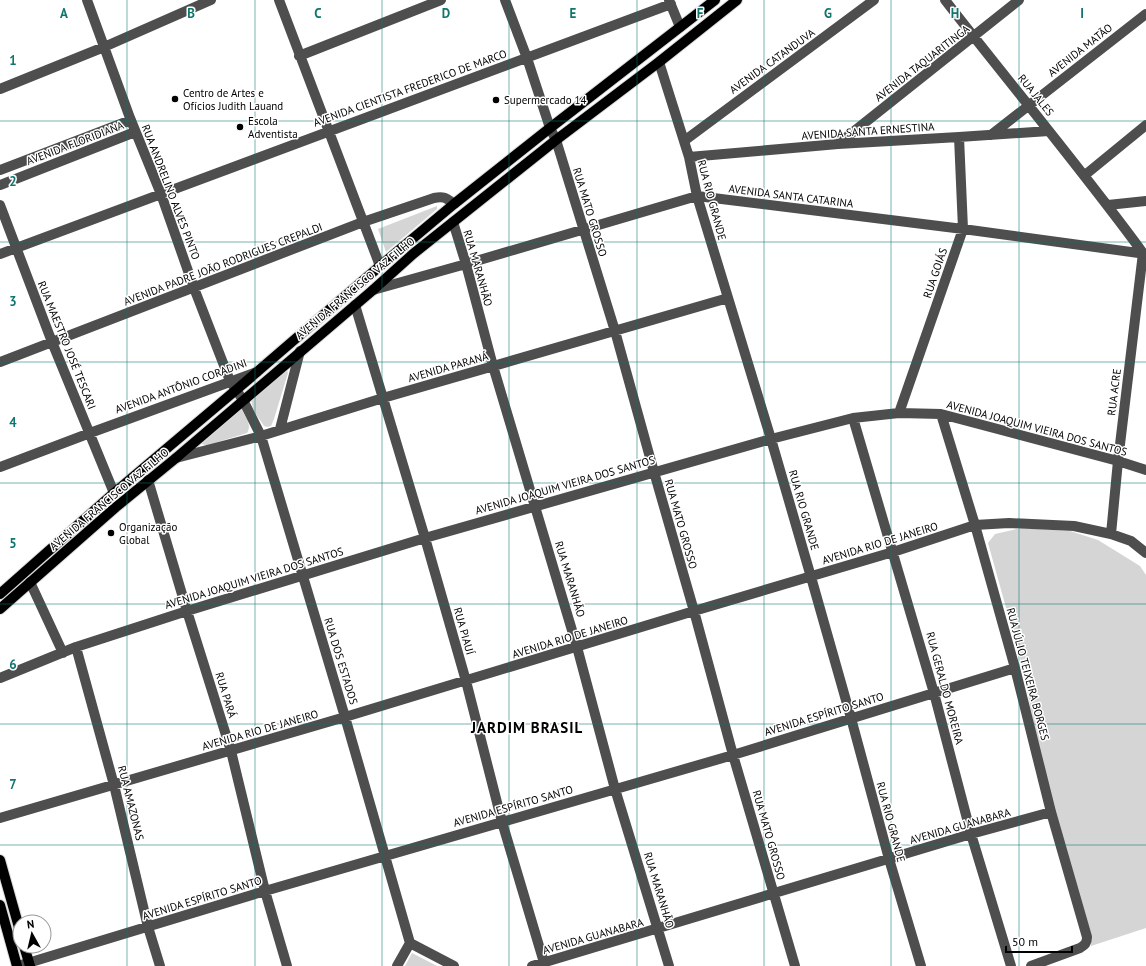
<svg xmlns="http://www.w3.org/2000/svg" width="1146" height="966" viewBox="0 0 1146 966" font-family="'PT Sans',sans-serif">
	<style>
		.green { fill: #d5d5d5 }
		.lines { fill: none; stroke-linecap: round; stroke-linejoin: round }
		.major-casing { stroke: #dbdbdb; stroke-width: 12 }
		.minor { stroke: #4e4e4e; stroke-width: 10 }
		.major { stroke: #000; stroke-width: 10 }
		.grid { fill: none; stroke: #0f766e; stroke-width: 1; stroke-opacity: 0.55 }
		.poi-dot { fill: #000; stroke: #fff; stroke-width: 1.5 }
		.labels { text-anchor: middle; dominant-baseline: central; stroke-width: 3; stroke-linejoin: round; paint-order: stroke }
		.street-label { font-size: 11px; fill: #000; stroke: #fff }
		.poi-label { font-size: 11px; fill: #000; stroke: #fff; text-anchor: start }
		.district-label { font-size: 15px; font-weight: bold; letter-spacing: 1px; fill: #000; stroke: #fff }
		.grid-label { font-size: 13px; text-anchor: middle; font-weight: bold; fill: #0f766e; stroke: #fff; stroke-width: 3; stroke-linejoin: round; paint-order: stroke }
	</style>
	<rect width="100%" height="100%" fill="#fff"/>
	<path class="green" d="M437,206V209L386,252L378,229Z
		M285,370H287L288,373L274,419L271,426L267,427L264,426C259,418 250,408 252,399Z
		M239,409L242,410C246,418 252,425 247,433L208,445C205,445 203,445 201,443Z
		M1021,528L1070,531L1098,540L1140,566L1146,575V928L1091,946L1051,811L1022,665L988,543L995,534Z
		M412,953L437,966H405Z"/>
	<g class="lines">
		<g class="major-casing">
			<path id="major" d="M0,594L114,493L236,390L380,266L454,204L550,128L715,0
				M0,609L116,507L176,458L373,290L413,254L556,140L659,62L737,0
				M0,860L20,931
				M0,905L17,966
				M24,946L30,966"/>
		</g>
		<path class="minor" d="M87,0L130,118L161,194L194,288L230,381L243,400L261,436L345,717L410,943
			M279,0L380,266
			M505,0L527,58L550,128L556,140L615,331L654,472L694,611L733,755L795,966
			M669,0L680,27
			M945,0C1011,85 1080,167 1143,253L1118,461L1111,534
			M299,56L441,0
			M659,62L689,157L697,196L771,439L811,577L851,718L889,859L921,966
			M0,89L104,47L211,0
			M991,135L1146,14
			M684,141L874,0
			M838,144L1019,0
			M689,157L838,144L959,137L1049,131
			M0,170L131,120
			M1085,175L1146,125
			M0,185L135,132
			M0,205L52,342L114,493
			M1108,205L1146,201
			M453,222L466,264L493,366L577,647L615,789L669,966
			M0,254L671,4
			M373,290L466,264L697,196L963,229L1146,254
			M355,305L425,538L466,681L502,822L545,966
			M0,362L363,222L434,198C444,196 446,198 454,204
			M899,413L963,229L959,137
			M941,414L975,525L1015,668L1051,812L1087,937C1087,943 1085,945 1080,948L1031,966
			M853,418L934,693L971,834L1011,966
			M280,429L300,351
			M176,458L261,436L383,398L728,298
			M0,467L90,433L257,372
			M148,480L187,611L231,751L265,891L287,966
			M30,582L63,653
			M76,647L114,785L148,927L160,966
			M0,678L76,647L187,611L425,538L771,439L853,418L899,413L941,414L1118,461L1146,470
			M0,818L345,717L694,611L893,552L975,525L1009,523L1074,526L1111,534L1131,541L1146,553
			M410,943L454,966
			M18,966L265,891L733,755L1015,668
			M397,966L410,943
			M532,966L971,834L1051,812"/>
		<use href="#major" class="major"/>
	</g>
	<path class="grid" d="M127,0V966M255,0V966M382,0V966M509,0V966M637,0V966M764,0V966M891,0V966M1019,0V966M0,121H1146M0,242H1146M0,362H1146M0,483H1146M0,604H1146M0,724H1146M0,845H1146"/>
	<g class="poi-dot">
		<circle cx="175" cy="99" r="4"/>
		<circle cx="496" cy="100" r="4"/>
		<circle cx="240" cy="127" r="4"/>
		<circle cx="111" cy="533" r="4"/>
	</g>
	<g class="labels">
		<g class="street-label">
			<text transform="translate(1080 50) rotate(-38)">AVENIDA MATÃO</text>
			<text transform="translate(772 61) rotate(-36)">AVENIDA CATANDUVA</text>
			<text transform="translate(922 63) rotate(-38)">AVENIDA TAQUARITINGA</text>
			<text transform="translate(410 88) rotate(-20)">AVENIDA CIENTISTA FREDERICO DE MARCO</text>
			<text transform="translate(1036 95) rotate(51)">RUA JALES</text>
			<text transform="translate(868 131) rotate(-4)">AVENIDA SANTA ERNESTINA</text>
			<text transform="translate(75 143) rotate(-21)">AVENIDA FLORIDIANA</text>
			<text transform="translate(171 192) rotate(69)">RUA ANDRELINO ALVES PINTO</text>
			<text transform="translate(791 196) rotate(7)">AVENIDA SANTA CATARINA</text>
			<text transform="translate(712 200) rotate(75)">RUA RIO GRANDE</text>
			<text transform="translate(590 212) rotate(73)">RUA MATO GROSSO</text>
			<text transform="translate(223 264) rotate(-21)">AVENIDA PADRE JOÃO RODRIGUES CREPALDI</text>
			<text transform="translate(478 268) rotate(74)">RUA MARANHÃO</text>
			<text transform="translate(935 273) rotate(-71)">RUA GOIÁS</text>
			<text transform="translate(355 288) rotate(-40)">AVENIDA FRANCISCO VAZ FILHO</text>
			<text transform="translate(67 345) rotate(68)">RUA MAESTRO JOSÉ TESCARI</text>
			<text transform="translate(448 367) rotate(-16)">AVENIDA PARANÁ</text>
			<text transform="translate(181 386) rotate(-20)">AVENIDA ANTÔNIO CORADINI</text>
			<text transform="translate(1114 392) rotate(-83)">RUA ACRE</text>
			<text transform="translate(1037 428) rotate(15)">AVENIDA JOAQUIM VIEIRA DOS SANTOS</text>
			<text transform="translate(565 485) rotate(-16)">AVENIDA JOAQUIM VIEIRA DOS SANTOS</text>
			<text transform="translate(109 499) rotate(-40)">AVENIDA FRANCISCO VAZ FILHO</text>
			<text transform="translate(804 510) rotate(74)">RUA RIO GRANDE</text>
			<text transform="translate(681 524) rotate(74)">RUA MATO GROSSO</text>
			<text transform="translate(880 543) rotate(-17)">AVENIDA RIO DE JANEIRO</text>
			<text transform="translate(254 578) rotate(-17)">AVENIDA JOAQUIM VIEIRA DOS SANTOS</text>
			<text transform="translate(570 579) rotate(73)">RUA MARANHÃO</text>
			<text transform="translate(464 631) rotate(74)">RUA PIAUÍ</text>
			<text transform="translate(570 637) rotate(-17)">AVENIDA RIO DE JANEIRO</text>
			<text transform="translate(341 661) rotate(73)">RUA DOS ESTADOS</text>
			<text transform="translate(1028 674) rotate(75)">RUA JÚLIO TEIXEIRA BORGES</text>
			<text transform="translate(945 688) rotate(75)">RUA GERALDO MOREIRA</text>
			<text transform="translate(226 695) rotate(73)">RUA PARÁ</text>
			<text transform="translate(824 714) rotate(-17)">AVENIDA ESPÍRITO SANTO</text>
			<text transform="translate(260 730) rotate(-16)">AVENIDA RIO DE JANEIRO</text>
			<text transform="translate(131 803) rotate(76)">RUA AMAZONAS</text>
			<text transform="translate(513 806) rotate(-16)">AVENIDA ESPÍRITO SANTO</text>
			<text transform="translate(891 822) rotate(75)">RUA RIO GRANDE</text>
			<text transform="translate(960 826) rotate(-16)">AVENIDA GUANABARA</text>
			<text transform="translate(769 835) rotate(74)">RUA MATO GROSSO</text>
			<text transform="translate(659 890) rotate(73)">RUA MARANHÃO</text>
			<text transform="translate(202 898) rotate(-17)">AVENIDA ESPÍRITO SANTO</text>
			<text transform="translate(593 936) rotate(-16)">AVENIDA GUANABARA</text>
		</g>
		<g class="poi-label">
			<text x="183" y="93">Centro de Artes e<tspan x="183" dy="13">Ofícios Judith Lauand</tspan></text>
			<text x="504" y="100">Supermercado 14</text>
			<text x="248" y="121">Escola<tspan x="248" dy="13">Adventista</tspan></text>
			<text x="119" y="527">Organização<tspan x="119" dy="13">Global</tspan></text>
		</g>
		<g class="district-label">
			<text x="527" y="727">JARDIM BRASIL</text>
		</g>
	</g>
	<g class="grid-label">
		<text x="64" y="18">A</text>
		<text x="191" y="18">B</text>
		<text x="318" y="18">C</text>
		<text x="446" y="18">D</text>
		<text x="573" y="18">E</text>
		<text x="700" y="18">F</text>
		<text x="828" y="18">G</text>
		<text x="955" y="18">H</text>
		<text x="1082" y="18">I</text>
		<text x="13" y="65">1</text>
		<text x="13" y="186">2</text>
		<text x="13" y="306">3</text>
		<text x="13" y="427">4</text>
		<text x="13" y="548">5</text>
		<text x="13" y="669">6</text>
		<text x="13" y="789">7</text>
	</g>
	<g transform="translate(32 934) rotate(352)"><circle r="19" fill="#ffffff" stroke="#999999"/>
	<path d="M0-3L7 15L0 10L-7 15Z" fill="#000000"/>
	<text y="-6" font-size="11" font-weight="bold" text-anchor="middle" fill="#000000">N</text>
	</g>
	<path d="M1006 946v6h66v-6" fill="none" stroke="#000000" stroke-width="2"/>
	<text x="1012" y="946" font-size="12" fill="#000000" stroke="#ffffff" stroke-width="3" paint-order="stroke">50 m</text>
</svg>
